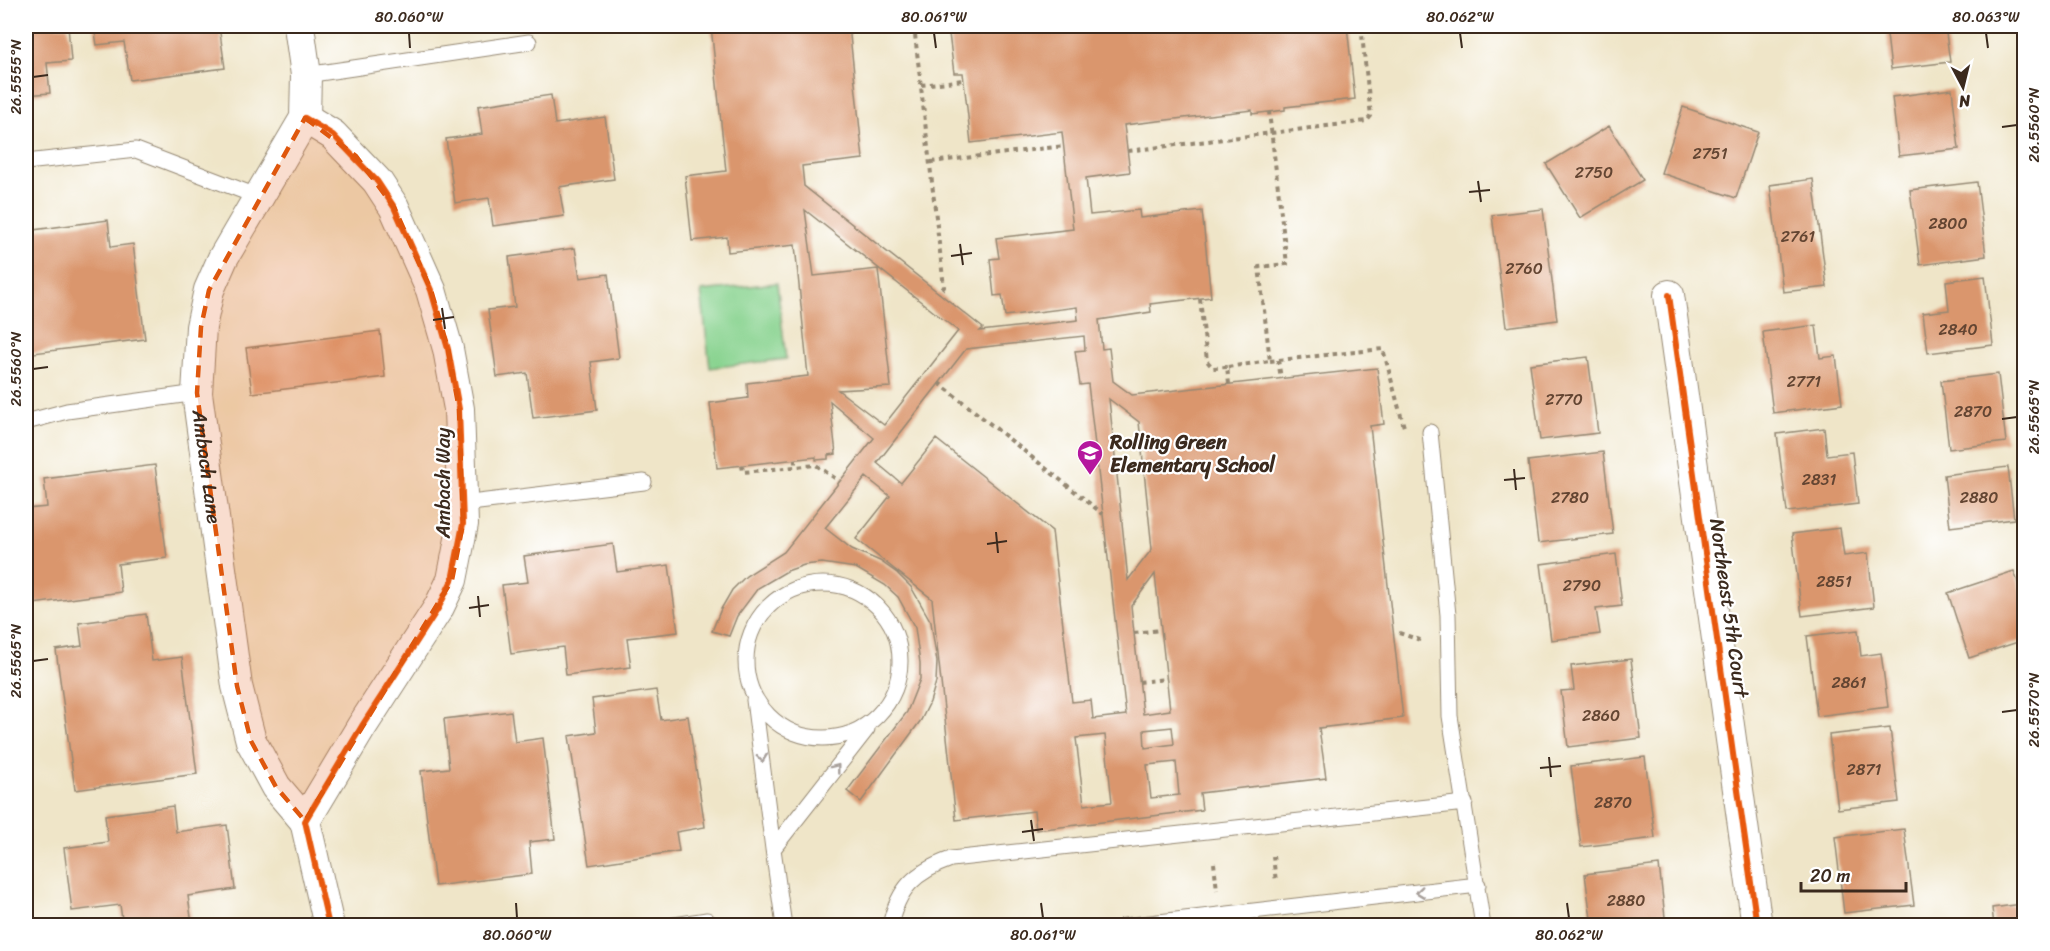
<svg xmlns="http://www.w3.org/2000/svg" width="2050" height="951" viewBox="0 0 2050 951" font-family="Sriracha,sans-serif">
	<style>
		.green { fill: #88d38f; stroke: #627e56; stroke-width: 1.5 }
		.building { fill: #da966d; fill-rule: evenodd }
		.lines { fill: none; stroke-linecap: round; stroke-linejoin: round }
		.lane-casing { stroke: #958873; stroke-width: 17 }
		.street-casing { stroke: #958873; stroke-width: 32 }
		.path { stroke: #958873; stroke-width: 4; stroke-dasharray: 4.5 4.5; stroke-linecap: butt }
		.lane { stroke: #fff; stroke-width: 15 }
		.street { stroke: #fff; stroke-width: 30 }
		.cycleway-casing { stroke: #fff; stroke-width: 10 }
		.cycleway { stroke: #e8590c; stroke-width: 6 }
		.oneway { stroke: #a79f9a }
		.marked { fill: #df570d; fill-opacity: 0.2; stroke: #df570d; stroke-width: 4.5; stroke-dasharray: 12 8; stroke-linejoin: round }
		.ticks { fill: none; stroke: #3b2a1e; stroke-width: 2 }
		.labels { text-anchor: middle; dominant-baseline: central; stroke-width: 4.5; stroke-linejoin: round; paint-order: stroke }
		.number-label { font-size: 16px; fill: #634532 }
		.poi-label { font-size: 20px; font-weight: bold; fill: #3b2a1e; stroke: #fff; text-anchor: start }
		.street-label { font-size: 20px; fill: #3b2a1e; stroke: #fff }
		.neatline { fill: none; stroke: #3b2a1e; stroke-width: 2 }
		.ticks-label { font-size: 15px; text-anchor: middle; fill: #3b2a1e }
	</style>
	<rect width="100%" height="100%" fill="#fff"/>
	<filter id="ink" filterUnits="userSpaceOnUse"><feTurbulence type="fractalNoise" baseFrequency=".0167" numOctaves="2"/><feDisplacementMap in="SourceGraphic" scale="12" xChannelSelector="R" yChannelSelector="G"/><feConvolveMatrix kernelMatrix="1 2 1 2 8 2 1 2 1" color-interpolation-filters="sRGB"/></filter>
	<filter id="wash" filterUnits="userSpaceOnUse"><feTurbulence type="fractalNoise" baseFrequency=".008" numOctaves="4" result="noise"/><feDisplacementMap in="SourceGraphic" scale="24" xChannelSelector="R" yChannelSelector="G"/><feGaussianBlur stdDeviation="1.35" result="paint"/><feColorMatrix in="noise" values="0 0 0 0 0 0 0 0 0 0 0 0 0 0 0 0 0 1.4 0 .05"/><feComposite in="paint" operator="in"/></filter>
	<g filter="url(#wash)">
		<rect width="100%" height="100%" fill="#efe5c8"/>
		<path class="green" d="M777,283L786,359L710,368L701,291Z"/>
		<g id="blocks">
			<path class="building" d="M26,26H68L71,61L47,63L50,93L26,95Z
				M94,26H219L225,68L130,80L124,42L97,45Z
				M711,26H849L863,159L802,166L804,186L983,328L980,331L1078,320L1077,307L1005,316L1002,295L994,296L990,259L999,258L996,238L1073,229L1062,132L971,143L963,73H954L948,26H1347L1355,99L1285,107V110L1252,114V110L1124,125L1130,172L1086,178L1090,215L1139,210L1140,218L1202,211L1211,297L1150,304L1151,312L1099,320L1102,349L1109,348L1113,381L1132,395L1377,368L1384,424L1370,426L1403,718L1319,728L1326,778L1200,793L1202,810L1036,830L1034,811L956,820L932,599L856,539L890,496L866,477L825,528L852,549L880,561L897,573L911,587L931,622L937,662L936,682L930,702L921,720L861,802L847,791L907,712L920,679V663L915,628L898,597L885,585L856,568L822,563L804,565L787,571L758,588L737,616L729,636L712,631L721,609L732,590L746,576L784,552L874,438L830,401L836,454L828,455V459L816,460V457L717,468L710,403L748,398L747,383L808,376L795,245L728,252L727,237L692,241L685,176L726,171ZM805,210L958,331L884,425L838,390L891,387L878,269L814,276ZM1084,336L1085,350L1075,351L1080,385L1088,384L1126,715L1093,719L1091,700L1072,702L1052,531L936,439L901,483L877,463L966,349ZM1109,399L1139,422L1152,549L1128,580ZM1155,574L1170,710L1143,714L1131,606ZM1172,727L1174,744L1145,748L1144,730ZM1105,735L1112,802L1084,805L1076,738ZM1176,762L1179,795L1151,798L1147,765Z
				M1886,26H1945L1950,62L1891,69Z
				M1952,89L1959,149L1899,156L1892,97Z
				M551,95L555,124L605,117L614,179L559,187L564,216L493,226L489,198L455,203L446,139L482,134L478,106Z
				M1683,107L1758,132L1736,198L1661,173Z
				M1609,126L1643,180L1580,218L1546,164Z
				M1813,179L1827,287L1783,292L1770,185Z
				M1977,182L1986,256L1920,265L1910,190Z
				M1543,209L1557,320L1506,327L1492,215Z
				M108,220L111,247L133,244L145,339L26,354V231Z
				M575,248L580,278L608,274L619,358L591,362L597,410L533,418L527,373L497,377L488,310L515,307L509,257Z
				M1985,276L1993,345L1928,353L1923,313L1949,310L1946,281Z
				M1816,325L1820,358L1836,356L1842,404L1773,413L1763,332Z
				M380,331L385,377L252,393L246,348Z
				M1588,357L1598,433L1540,440L1530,364Z
				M1998,374L2006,442L1949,449L1941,381Z
				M1824,428L1827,455L1852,452L1858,504L1787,512L1777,434Z
				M1603,452L1613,534L1538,543L1528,461Z
				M155,465L167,558L118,564L121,592L26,605V509L47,507L44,479Z
				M2008,467L2014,519L1950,527L1944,475Z
				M1840,528L1844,556L1868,553L1874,607L1802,616L1792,534Z
				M613,544L617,572L669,565L678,632L627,638L631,667L566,675L563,647L511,654L502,585L528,582L524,556Z
				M1616,554L1622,606L1596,609L1600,634L1551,640L1541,564Z
				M2014,571L2024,600V640L1969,658L1948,593Z
				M146,614L152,661L182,657L197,774L75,790L56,650L82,646L79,623Z
				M1858,630L1861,656L1881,653L1888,707L1817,716L1807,636Z
				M1631,659L1641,738L1568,747L1561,691L1574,690L1571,666Z
				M656,690L661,720L688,716L705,827L676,832L679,851L589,865L569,736L596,732L592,699Z
				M511,711L515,742L543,738L555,839L529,842L532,874L435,886L421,771L449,768L444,719Z
				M1890,728L1899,802L1838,809L1829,735Z
				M1645,757L1655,838L1581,847L1571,766Z
				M173,806L176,832L227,825L235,889L188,896L192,924L123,926L120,905L72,911L64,848L108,842L105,815Z
				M1904,829L1914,905L1844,913L1835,837Z
				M1659,865L1666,926H1592L1585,874Z
				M2022,904L2024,926H1994L1992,908Z"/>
		</g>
	</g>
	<g filter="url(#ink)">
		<use href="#blocks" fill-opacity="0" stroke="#958873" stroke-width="1.5"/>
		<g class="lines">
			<g class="lane-casing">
				<path id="lane" d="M306,75L529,42
					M26,162L136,150L259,197
					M26,422L67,411L197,393
					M1430,432L1448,615L1450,716L1483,926
					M462,504L644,482
					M746 661a77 77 0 1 1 154 0a77 77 0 1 1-154 0Z
					M754,700L773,849L867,729
					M773,849L784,926
					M26,924V926
					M668,926L707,920
					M890,926C898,888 915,872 951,859L1465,803
					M1124,926L1478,885"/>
			</g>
			<g class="street-casing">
				<g id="street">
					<path id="s1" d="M299,26L306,75L305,118L223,258L209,290L201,327L197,393L237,686L251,741L276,787L305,821"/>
					<path d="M305,118L333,135L377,181L394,207L431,290L448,349L459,409L463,524L452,580L439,607L362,726L305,821L329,926"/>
					<path d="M1669,295L1757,926"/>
				</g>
			</g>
			<path class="path" d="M914,26L944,287L939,293
				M921,85L964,80
				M1128,151L1367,121L1371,116L1361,26
				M931,162L1064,146
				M1200,299L1207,361L1213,368L1227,367
				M1278,360L1281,378
				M1270,361L1383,349L1404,427
				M939,383L1103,514
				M1229,384L1227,367L1270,361L1259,267L1287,264L1269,112
				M795,459V467
				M742,465L743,472L816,465L839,481
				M1134,633L1161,630
				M1399,633L1423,641
				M1139,682L1167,679
				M1273,856L1276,882
				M1214,863L1217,890"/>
			<use href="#lane" class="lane"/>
			<use href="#street" class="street"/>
			<g class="cycleway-casing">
				<path id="cycleway" d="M305,118L333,135L377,181L394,207L431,290L448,349L459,409L463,524L452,580L439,607L362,726L305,821L329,926
					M1669,295L1757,926"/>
			</g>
			<use href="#cycleway" class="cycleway"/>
		</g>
		<defs><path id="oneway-chevron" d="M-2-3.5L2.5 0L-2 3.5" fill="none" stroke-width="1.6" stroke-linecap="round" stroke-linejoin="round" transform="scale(1.5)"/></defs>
		<g class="oneway">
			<use href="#oneway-chevron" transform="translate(762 758) rotate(83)"/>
			<use href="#oneway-chevron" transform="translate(836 768) rotate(-52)"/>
			<use href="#oneway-chevron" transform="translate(1420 892) rotate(173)"/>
		</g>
	</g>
	<path class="marked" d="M305,118L356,156L394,207L431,290L448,349L459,409L463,524L452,580L305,821L276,787L251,741L237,686L197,393L201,327L209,290Z"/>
	<path class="ticks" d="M409,33L410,48M934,33L936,48M1460,33L1462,48M1986,33L1988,48M33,77L48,75M2002,127L2017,125M1478,181L1481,202M1469,192L1490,190M960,244L963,265M951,256L972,253M442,308L445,329M433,320L454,317M33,369L48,367M2002,419L2017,417M1514,469L1516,490M1504,480L1525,478M996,532L998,553M987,544L1007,541M478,596L480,617M469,608L489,605M33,661L48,659M2002,712L2017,710M1549,757L1551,777M1540,768L1561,766M1031,820L1034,841M1022,832L1043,829M516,903L517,918M1041,903L1043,918M1567,903L1569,918"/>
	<defs>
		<g id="school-pin" transform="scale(1.35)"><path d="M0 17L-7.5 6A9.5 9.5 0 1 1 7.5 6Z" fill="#b5179e" stroke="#fff"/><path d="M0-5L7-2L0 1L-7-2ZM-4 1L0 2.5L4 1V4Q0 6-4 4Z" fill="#fff"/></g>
	</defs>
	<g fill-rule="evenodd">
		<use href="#school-pin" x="1090" y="453"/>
	</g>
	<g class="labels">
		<g class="number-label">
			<text x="1710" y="153">2751</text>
			<text x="1594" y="172">2750</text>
			<text x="1948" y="223">2800</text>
			<text x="1798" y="236">2761</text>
			<text x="1524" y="268">2760</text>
			<text x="1958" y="329">2840</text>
			<text x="1804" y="381">2771</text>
			<text x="1564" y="399">2770</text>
			<text x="1973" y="411">2870</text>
			<text x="1819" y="479">2831</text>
			<text x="1570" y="497">2780</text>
			<text x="1979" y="497">2880</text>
			<text x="1834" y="581">2851</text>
			<text x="1582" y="585">2790</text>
			<text x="1849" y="682">2861</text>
			<text x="1601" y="715">2860</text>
			<text x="1864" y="769">2871</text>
			<text x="1613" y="802">2870</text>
			<text x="1626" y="900">2880</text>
		</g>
		<g class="poi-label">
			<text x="1110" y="442">Rolling Green<tspan x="1110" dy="23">Elementary School</tspan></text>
		</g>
		<g class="street-label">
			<text stroke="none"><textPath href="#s1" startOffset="468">Ambach Lane</textPath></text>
			<text transform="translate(443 483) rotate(-90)">Ambach Way</text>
			<text transform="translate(1729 608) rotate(82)">Northeast 5th Court</text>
		</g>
	</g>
	<rect width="2050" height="951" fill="none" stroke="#fff" stroke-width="66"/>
	<g transform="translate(1963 87) rotate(173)" stroke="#ffffff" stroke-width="4.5" paint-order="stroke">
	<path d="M0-4.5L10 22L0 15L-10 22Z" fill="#3b2a1e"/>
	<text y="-9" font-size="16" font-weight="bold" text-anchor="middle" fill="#3b2a1e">N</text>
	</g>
	<path d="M1801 882v9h105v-9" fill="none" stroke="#3b2a1e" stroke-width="3"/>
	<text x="1810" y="882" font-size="18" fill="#3b2a1e" stroke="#ffffff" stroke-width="4.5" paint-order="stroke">20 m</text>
	<rect x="33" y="33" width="1984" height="885" class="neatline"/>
	<g class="ticks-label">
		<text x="409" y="22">80.060°W</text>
		<text x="934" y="22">80.061°W</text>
		<text x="1460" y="22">80.062°W</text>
		<text x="1986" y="22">80.063°W</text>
		<text transform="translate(16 77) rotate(-90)" y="5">26.5555°N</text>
		<text transform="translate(2034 125) rotate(-90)" y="5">26.5560°N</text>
		<text transform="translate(16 369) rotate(-90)" y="5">26.5560°N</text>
		<text transform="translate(2034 417) rotate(-90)" y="5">26.5565°N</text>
		<text transform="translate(16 661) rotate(-90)" y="5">26.5565°N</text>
		<text transform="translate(2034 710) rotate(-90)" y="5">26.5570°N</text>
		<text x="517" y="940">80.060°W</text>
		<text x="1043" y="940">80.061°W</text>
		<text x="1569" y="940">80.062°W</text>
	</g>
</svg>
